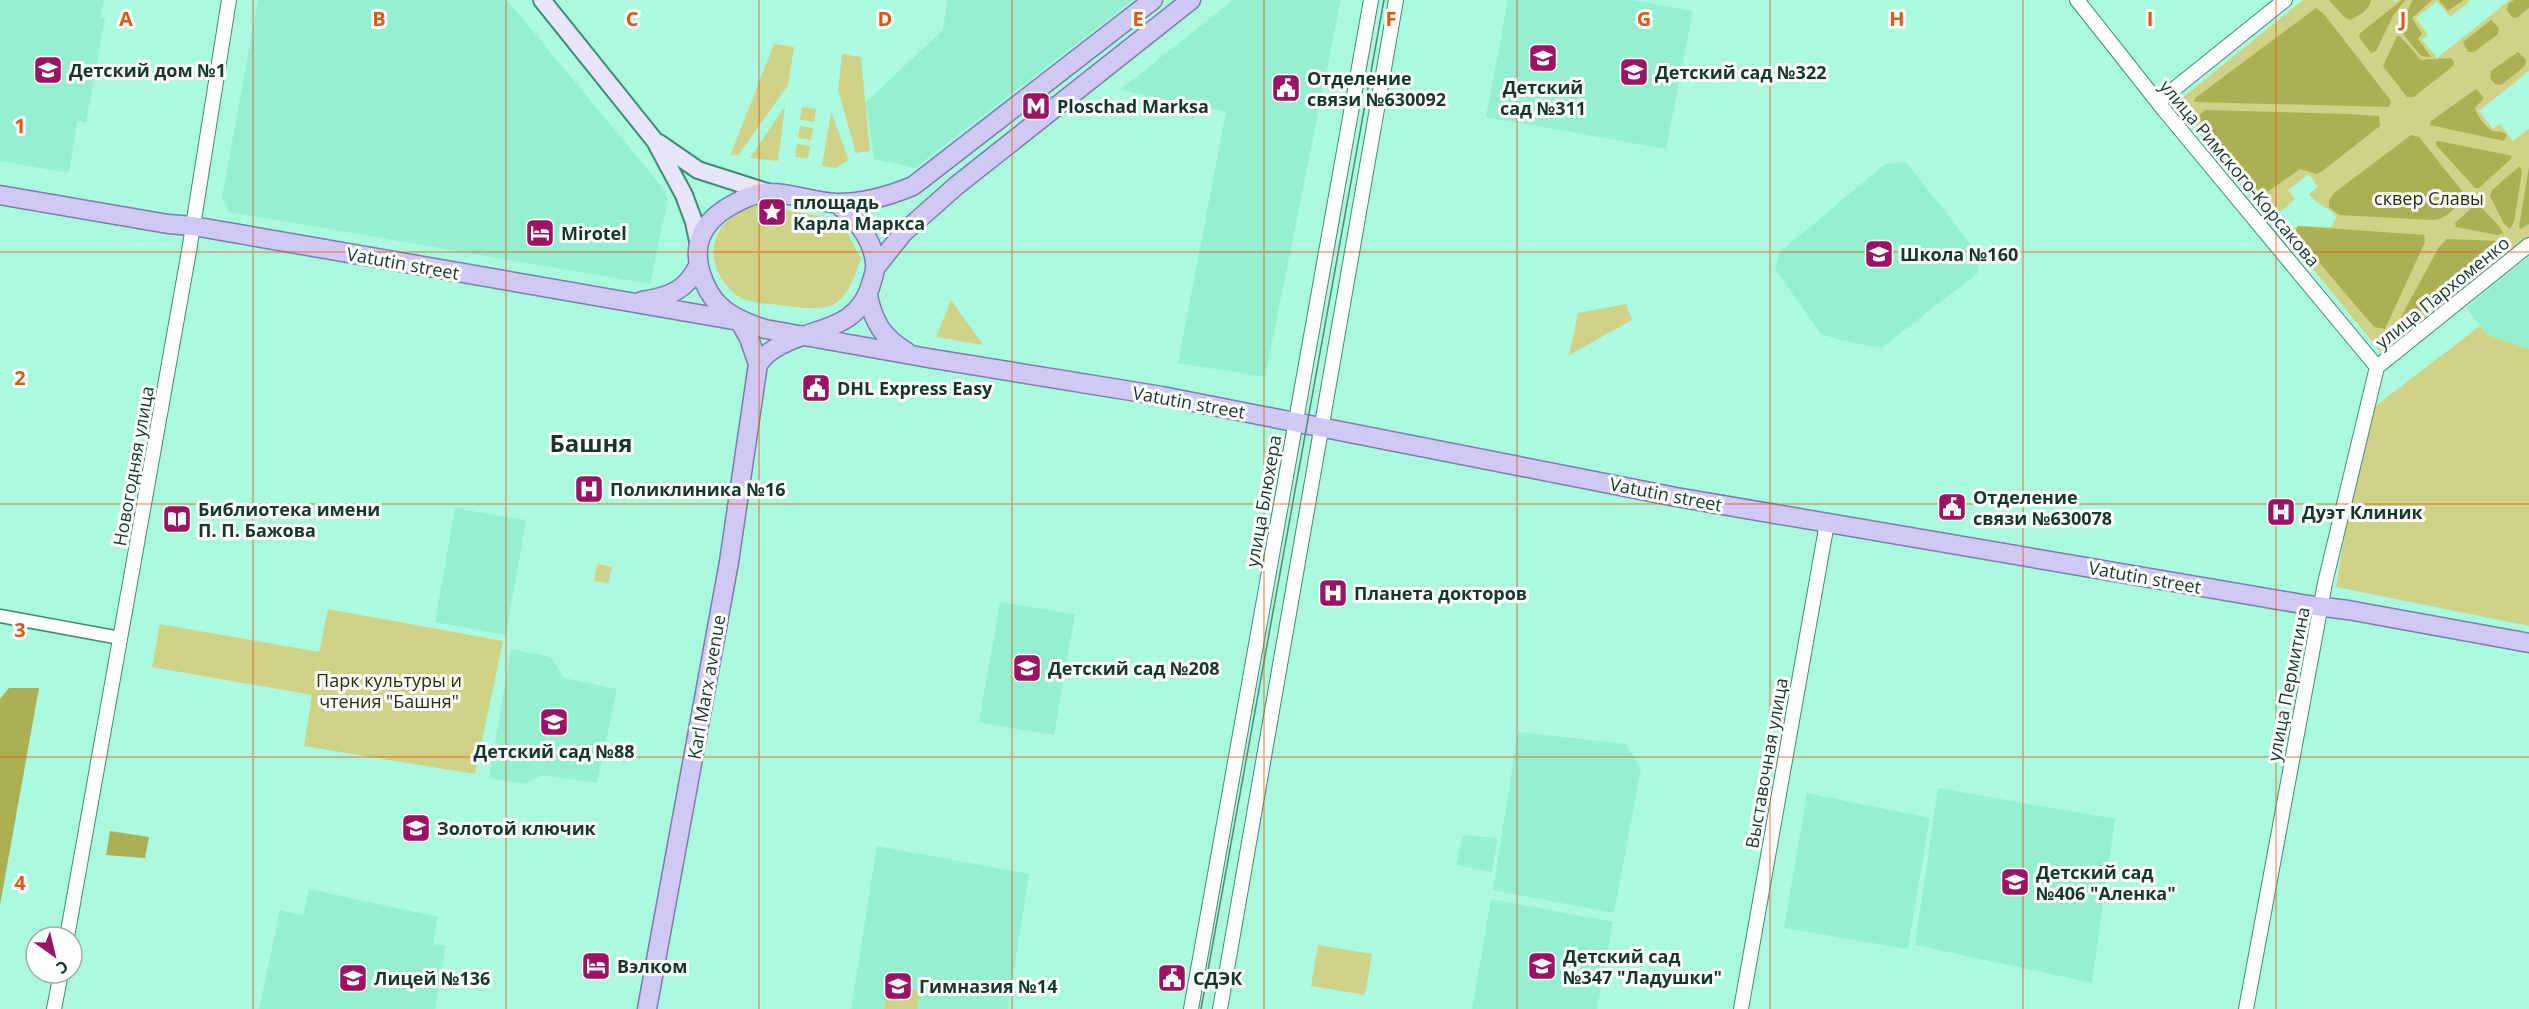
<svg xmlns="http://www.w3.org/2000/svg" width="2529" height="1009" viewBox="0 0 2529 1009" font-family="'Open Sans',sans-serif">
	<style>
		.built { fill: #95efd2 }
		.green { fill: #cfd388; fill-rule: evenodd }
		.forest { fill: #acb053 }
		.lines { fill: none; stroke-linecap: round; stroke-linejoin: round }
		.minor-casing { stroke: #3d8c75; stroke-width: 15 }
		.tertiary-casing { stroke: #3d8c75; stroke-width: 16 }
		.secondary-casing { stroke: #3d8c75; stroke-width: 20 }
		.primary-casing { stroke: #7a7eab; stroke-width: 21 }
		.minor { stroke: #fff; stroke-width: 12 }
		.tertiary { stroke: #fff; stroke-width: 14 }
		.secondary { stroke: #e8e4fa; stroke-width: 16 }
		.primary { stroke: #d0c9f5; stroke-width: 18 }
		.tram { stroke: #548978; stroke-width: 1.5 }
		.grid { fill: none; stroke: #dd570e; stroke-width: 1.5; stroke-opacity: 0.55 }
		.labels { text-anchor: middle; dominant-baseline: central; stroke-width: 6; stroke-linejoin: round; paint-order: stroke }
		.poi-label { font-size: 18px; font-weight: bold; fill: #15362c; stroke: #fff; text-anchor: start }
		.street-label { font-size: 18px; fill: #15362c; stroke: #fff }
		.park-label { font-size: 18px; fill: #2a2c03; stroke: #fff }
		.district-label { font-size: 24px; font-weight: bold; fill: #15362c; stroke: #fff }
		.grid-label { font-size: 20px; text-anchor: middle; font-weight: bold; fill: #dd570e; stroke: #fff; stroke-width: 6; stroke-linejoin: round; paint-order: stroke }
	</style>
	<rect width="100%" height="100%" fill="#abfadf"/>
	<path class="built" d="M0,0H104L101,17L105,19L86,122L77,121L69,173L0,161Z
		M258,0H507L664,189L668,199L650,284L229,212L222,197Z
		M947,0H1133L915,168L874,159L866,102L943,30Z
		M1233,0H1341L1265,377L1178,363L1226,112L1120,90Z
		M1508,0H1633L1693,11L1666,149L1486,117Z
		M1906,162L1980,256L1978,273L1881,348L1840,340L1821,334L1775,269L1780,252L1885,164Z
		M2529,257V349L2488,335L2466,308Z
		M455,508L526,520L506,635L435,622Z
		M1000,602L1075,614L1054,735L979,722Z
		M511,649L551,657L564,678L617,689L597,783L542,775L525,784L489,778Z
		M1518,732L1626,744L1641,769L1614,913L1493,890Z
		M1938,788L2115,819L2092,983L1915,945Z
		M1807,793L1930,818L1908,949L1784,928Z
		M1463,835L1498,838L1492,872L1456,865Z
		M877,846L1029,874L1008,1009H851Z
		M309,889L438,917L433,944L446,946L435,1009H259L280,910L303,916Z
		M1491,899L1613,922L1597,1009H1472Z"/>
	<path class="green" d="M2303,0H2393L2395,2L2398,0H2468L2469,2L2450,17L2437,1L2416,18L2428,35L2422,40L2437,58L2510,0H2529V71L2479,111L2493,129L2500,124L2513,141L2529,129V239L2383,355L2177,102ZM2309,174L2318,187L2309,194C2320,208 2327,205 2337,217L2331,227L2298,226L2291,231L2278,214L2295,199L2288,190Z
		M774,44L794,47L788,85L739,154L730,156Z
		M842,54L861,57L870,151L856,153L838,90Z
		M785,106L778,161L750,158Z
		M802,107L816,109L814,122L800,120Z
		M831,112L849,160L836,168L822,166Z
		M800,126L813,128L811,140L798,138Z
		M797,144L810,146L808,158L795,157Z
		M763,205L833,219L844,226L861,259C844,305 838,313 788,306C775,304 755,304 743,299C733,294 725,285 720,276C701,241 726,210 763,205Z
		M951,300L983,345L936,337Z
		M1626,304L1632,320L1569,355L1578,313Z
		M2480,326L2488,335L2529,349V626L2336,587L2365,414Z
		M597,564L612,567L608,583L594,581Z
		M328,609L503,641L475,774L304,746L312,695L152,667L160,624L319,652Z
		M1318,945L1372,954L1365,995L1311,986Z
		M888,986L920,991L917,1009H884Z"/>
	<path class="forest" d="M2329,0H2371C2370,10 2358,16 2350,20L2344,17Z
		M2402,0H2405L2393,16L2376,51L2371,53L2360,39L2359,34Z
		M2413,0H2432L2412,18L2422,34L2418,39L2431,57L2421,56L2398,28Z
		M2439,0H2464L2448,11Z
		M2514,0H2529V8L2517,18L2512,17L2507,10L2508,4Z
		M2316,8L2324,14L2391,101L2389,107L2194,102L2195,98Z
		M2491,20L2499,28L2498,34L2474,52H2468L2463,42Z
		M2397,36H2400L2421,60L2451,58L2454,62L2453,66L2414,97H2407L2383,66Z
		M2518,52L2526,60L2525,66L2501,85L2495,84L2490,78L2491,71Z
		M2476,89L2484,98L2475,108C2476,114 2486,128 2493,131C2499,132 2501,130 2507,135L2504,141L2430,125L2431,121Z
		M2205,110L2349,114L2379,116L2380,126L2321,172L2316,174L2300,169L2269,191L2261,194L2201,121L2198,116Z
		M2411,135L2419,137L2462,191C2461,205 2447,219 2433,220L2339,215L2329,207V200L2334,193Z
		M2438,141L2508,155L2512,156L2511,159L2479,188H2475L2437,146L2436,142Z
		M2520,166L2522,172L2514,222L2510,229L2504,224L2490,196L2492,190Z
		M2529,167V224L2521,229L2519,227Z
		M2477,203L2500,227L2503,233L2497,235L2456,227L2455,223Z
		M2298,226L2424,235L2425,242L2385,329L2374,327L2294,233Z
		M2447,239L2499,241L2501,244L2390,337L2439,247Z
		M9,688H39L0,905V699Z
		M110,831L149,837L145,858L106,855Z"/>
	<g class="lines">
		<g class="minor-casing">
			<path id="minor" d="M0,616L120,638"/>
		</g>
		<g class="tertiary-casing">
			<path id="tertiary" d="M2077,0L2164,110L2377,367
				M2158,102L2285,0
				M2377,367L2529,245
				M67,937L189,251L229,0
				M54,1009L61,973
				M1191,1009L1371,0
				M1220,1009L1396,0
				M1741,1009L1827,523
				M2246,1009L2325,583L2377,367"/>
		</g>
		<g class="secondary-casing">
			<path id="secondary" d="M542,0L655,141L684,195L694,222L698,241
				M659,143L698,170L770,193"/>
		</g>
		<g class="primary-casing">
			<path id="primary" d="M1153,0L913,186C889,196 865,203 838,203C816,203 793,193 771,193C757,192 744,198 732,205C695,225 689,256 709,292C721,313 743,322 765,329L928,358L1162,396L1676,497L2308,605L2348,610L2529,643
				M0,195L168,224L193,226L739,321
				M876,267L903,233L956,186L1191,0
				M868,296C874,323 883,338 907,352
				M642,301C668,297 686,291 698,266
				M758,364C762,360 766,354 771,351C807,325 858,336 872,281C874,275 876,269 875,263C873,239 855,217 836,203
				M647,1009L729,562L758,364L749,338L740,322"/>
		</g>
		<use href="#minor" class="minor"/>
		<use href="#tertiary" class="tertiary"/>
		<use href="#secondary" class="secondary"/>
		<use href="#primary" class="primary"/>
		<path class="tram" d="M1201,1009L1384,0"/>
	</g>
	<path class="grid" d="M253,0V1009M506,0V1009M759,0V1009M1012,0V1009M1264,0V1009M1517,0V1009M1770,0V1009M2023,0V1009M2276,0V1009M0,252H2529M0,504H2529M0,757H2529"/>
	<defs>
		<g id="school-square" transform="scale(1.5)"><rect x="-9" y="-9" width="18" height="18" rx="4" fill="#9b1364" stroke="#fff"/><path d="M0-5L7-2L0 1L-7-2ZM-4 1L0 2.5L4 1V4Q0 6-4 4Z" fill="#fff"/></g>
		<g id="civic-square" transform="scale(1.5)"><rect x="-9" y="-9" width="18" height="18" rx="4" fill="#9b1364" stroke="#fff"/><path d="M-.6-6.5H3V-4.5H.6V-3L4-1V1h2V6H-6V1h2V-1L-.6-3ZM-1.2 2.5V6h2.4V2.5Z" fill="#fff"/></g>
		<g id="metro-square" transform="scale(1.5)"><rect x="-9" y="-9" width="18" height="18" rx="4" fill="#9b1364" stroke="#fff"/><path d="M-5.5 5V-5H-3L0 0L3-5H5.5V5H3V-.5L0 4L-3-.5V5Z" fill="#fff"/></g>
		<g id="sight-square" transform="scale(1.5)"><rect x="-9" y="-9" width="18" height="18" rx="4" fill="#9b1364" stroke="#fff"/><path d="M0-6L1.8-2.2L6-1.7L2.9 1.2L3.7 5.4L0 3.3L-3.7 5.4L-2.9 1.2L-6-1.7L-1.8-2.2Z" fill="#fff"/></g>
		<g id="hotel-square" transform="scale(1.5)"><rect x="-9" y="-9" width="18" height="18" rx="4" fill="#9b1364" stroke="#fff"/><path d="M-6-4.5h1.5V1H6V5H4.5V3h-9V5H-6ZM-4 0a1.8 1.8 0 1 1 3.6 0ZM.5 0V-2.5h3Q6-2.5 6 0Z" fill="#fff"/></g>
		<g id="hospital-square" transform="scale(1.5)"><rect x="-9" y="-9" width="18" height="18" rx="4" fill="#9b1364" stroke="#fff"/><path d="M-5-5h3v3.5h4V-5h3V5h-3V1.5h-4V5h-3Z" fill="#fff"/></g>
		<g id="library-square" transform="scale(1.5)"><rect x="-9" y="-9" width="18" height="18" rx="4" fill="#9b1364" stroke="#fff"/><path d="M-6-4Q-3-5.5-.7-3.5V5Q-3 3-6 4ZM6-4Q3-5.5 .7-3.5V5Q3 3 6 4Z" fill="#fff"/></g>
	</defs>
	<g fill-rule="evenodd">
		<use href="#school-square" x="1543" y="58"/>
		<use href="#school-square" x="48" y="70"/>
		<use href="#school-square" x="1634" y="72"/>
		<use href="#civic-square" x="1286" y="88"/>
		<use href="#metro-square" x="1036" y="106"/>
		<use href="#sight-square" x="772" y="212"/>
		<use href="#hotel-square" x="540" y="233"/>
		<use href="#school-square" x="1879" y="254"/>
		<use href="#civic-square" x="816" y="388"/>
		<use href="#hospital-square" x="589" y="489"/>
		<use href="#civic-square" x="1952" y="507"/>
		<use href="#hospital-square" x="2281" y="512"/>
		<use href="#library-square" x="177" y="519"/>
		<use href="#hospital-square" x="1333" y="593"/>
		<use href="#school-square" x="1027" y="668"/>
		<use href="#school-square" x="554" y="722"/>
		<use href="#school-square" x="416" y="828"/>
		<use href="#school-square" x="2015" y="882"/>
		<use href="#hotel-square" x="596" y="966"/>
		<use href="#school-square" x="1542" y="966"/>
		<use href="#school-square" x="353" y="978"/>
		<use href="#civic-square" x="1172" y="978"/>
		<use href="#school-square" x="898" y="986"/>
	</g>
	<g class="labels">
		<g class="poi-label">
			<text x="69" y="70">Детский дом №1</text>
			<text x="1655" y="72">Детский сад №322</text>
			<text x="1307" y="78">Отделение<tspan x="1307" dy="21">связи №630092</tspan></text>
			<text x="1543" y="87" text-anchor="middle">Детский<tspan x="1543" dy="21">сад №311</tspan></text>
			<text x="1057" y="106">Ploschad Marksa</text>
			<text x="793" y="202">площадь<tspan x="793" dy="21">Карла Маркса</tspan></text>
			<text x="561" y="233">Mirotel</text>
			<text x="1900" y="254">Школа №160</text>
			<text x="837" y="388">DHL Express Easy</text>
			<text x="610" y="489">Поликлиника №16</text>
			<text x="1973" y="497">Отделение<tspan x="1973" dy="21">связи №630078</tspan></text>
			<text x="198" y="509">Библиотека имени<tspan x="198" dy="21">П. П. Бажова</tspan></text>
			<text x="2302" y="512">Дуэт Клиник</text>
			<text x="1354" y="593">Планета докторов</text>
			<text x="1048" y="668">Детский сад №208</text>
			<text x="554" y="751" text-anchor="middle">Детский сад №88</text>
			<text x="437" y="828">Золотой ключик</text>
			<text x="2036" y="872">Детский сад<tspan x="2036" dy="21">№406 "Аленка"</tspan></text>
			<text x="1563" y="956">Детский сад<tspan x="1563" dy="21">№347 "Ладушки"</tspan></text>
			<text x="617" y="966">Вэлком</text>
			<text x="374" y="978">Лицей №136</text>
			<text x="1193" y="978">СДЭК</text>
			<text x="919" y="986">Гимназия №14</text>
		</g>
		<g class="street-label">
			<text transform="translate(2240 173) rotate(50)">улица Римского-Корсакова</text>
			<text transform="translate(403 263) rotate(10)">Vatutin street</text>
			<text transform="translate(2442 292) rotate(-39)">улица Пархоменко</text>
			<text transform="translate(1189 402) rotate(10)">Vatutin street</text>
			<text transform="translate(133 466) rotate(-80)">Новогодняя улица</text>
			<text transform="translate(1666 494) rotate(11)">Vatutin street</text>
			<text transform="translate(1263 501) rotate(-80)">улица Блюхера</text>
			<text transform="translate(2145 577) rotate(10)">Vatutin street</text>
			<text transform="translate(2288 684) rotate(-79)">улица Пермитина</text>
			<text transform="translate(706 687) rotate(-80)">Karl Marx avenue</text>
			<text transform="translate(1766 763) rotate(-80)">Выставочная улица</text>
		</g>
		<g class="park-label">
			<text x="2429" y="198">сквер Славы</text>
			<text x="389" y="680">Парк культуры и<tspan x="389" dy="21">чтения "Башня"</tspan></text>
		</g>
		<g class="district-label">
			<text x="591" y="442">Башня</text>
		</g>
	</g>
	<g class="grid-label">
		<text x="126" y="26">A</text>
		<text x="379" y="26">B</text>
		<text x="632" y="26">C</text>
		<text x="885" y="26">D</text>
		<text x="1138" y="26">E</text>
		<text x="1391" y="26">F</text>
		<text x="1644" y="26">G</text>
		<text x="1897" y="26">H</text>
		<text x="2150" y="26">I</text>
		<text x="2403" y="26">J</text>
		<text x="20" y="133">1</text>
		<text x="20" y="385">2</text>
		<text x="20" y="637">3</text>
		<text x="20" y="890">4</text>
	</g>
	<g transform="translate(54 955) rotate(146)"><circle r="28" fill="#ffffff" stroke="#a1afab" stroke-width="1.5"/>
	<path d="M0-4.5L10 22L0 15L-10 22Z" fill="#9b1364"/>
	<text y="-9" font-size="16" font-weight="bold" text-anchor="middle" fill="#15362c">С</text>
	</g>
</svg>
